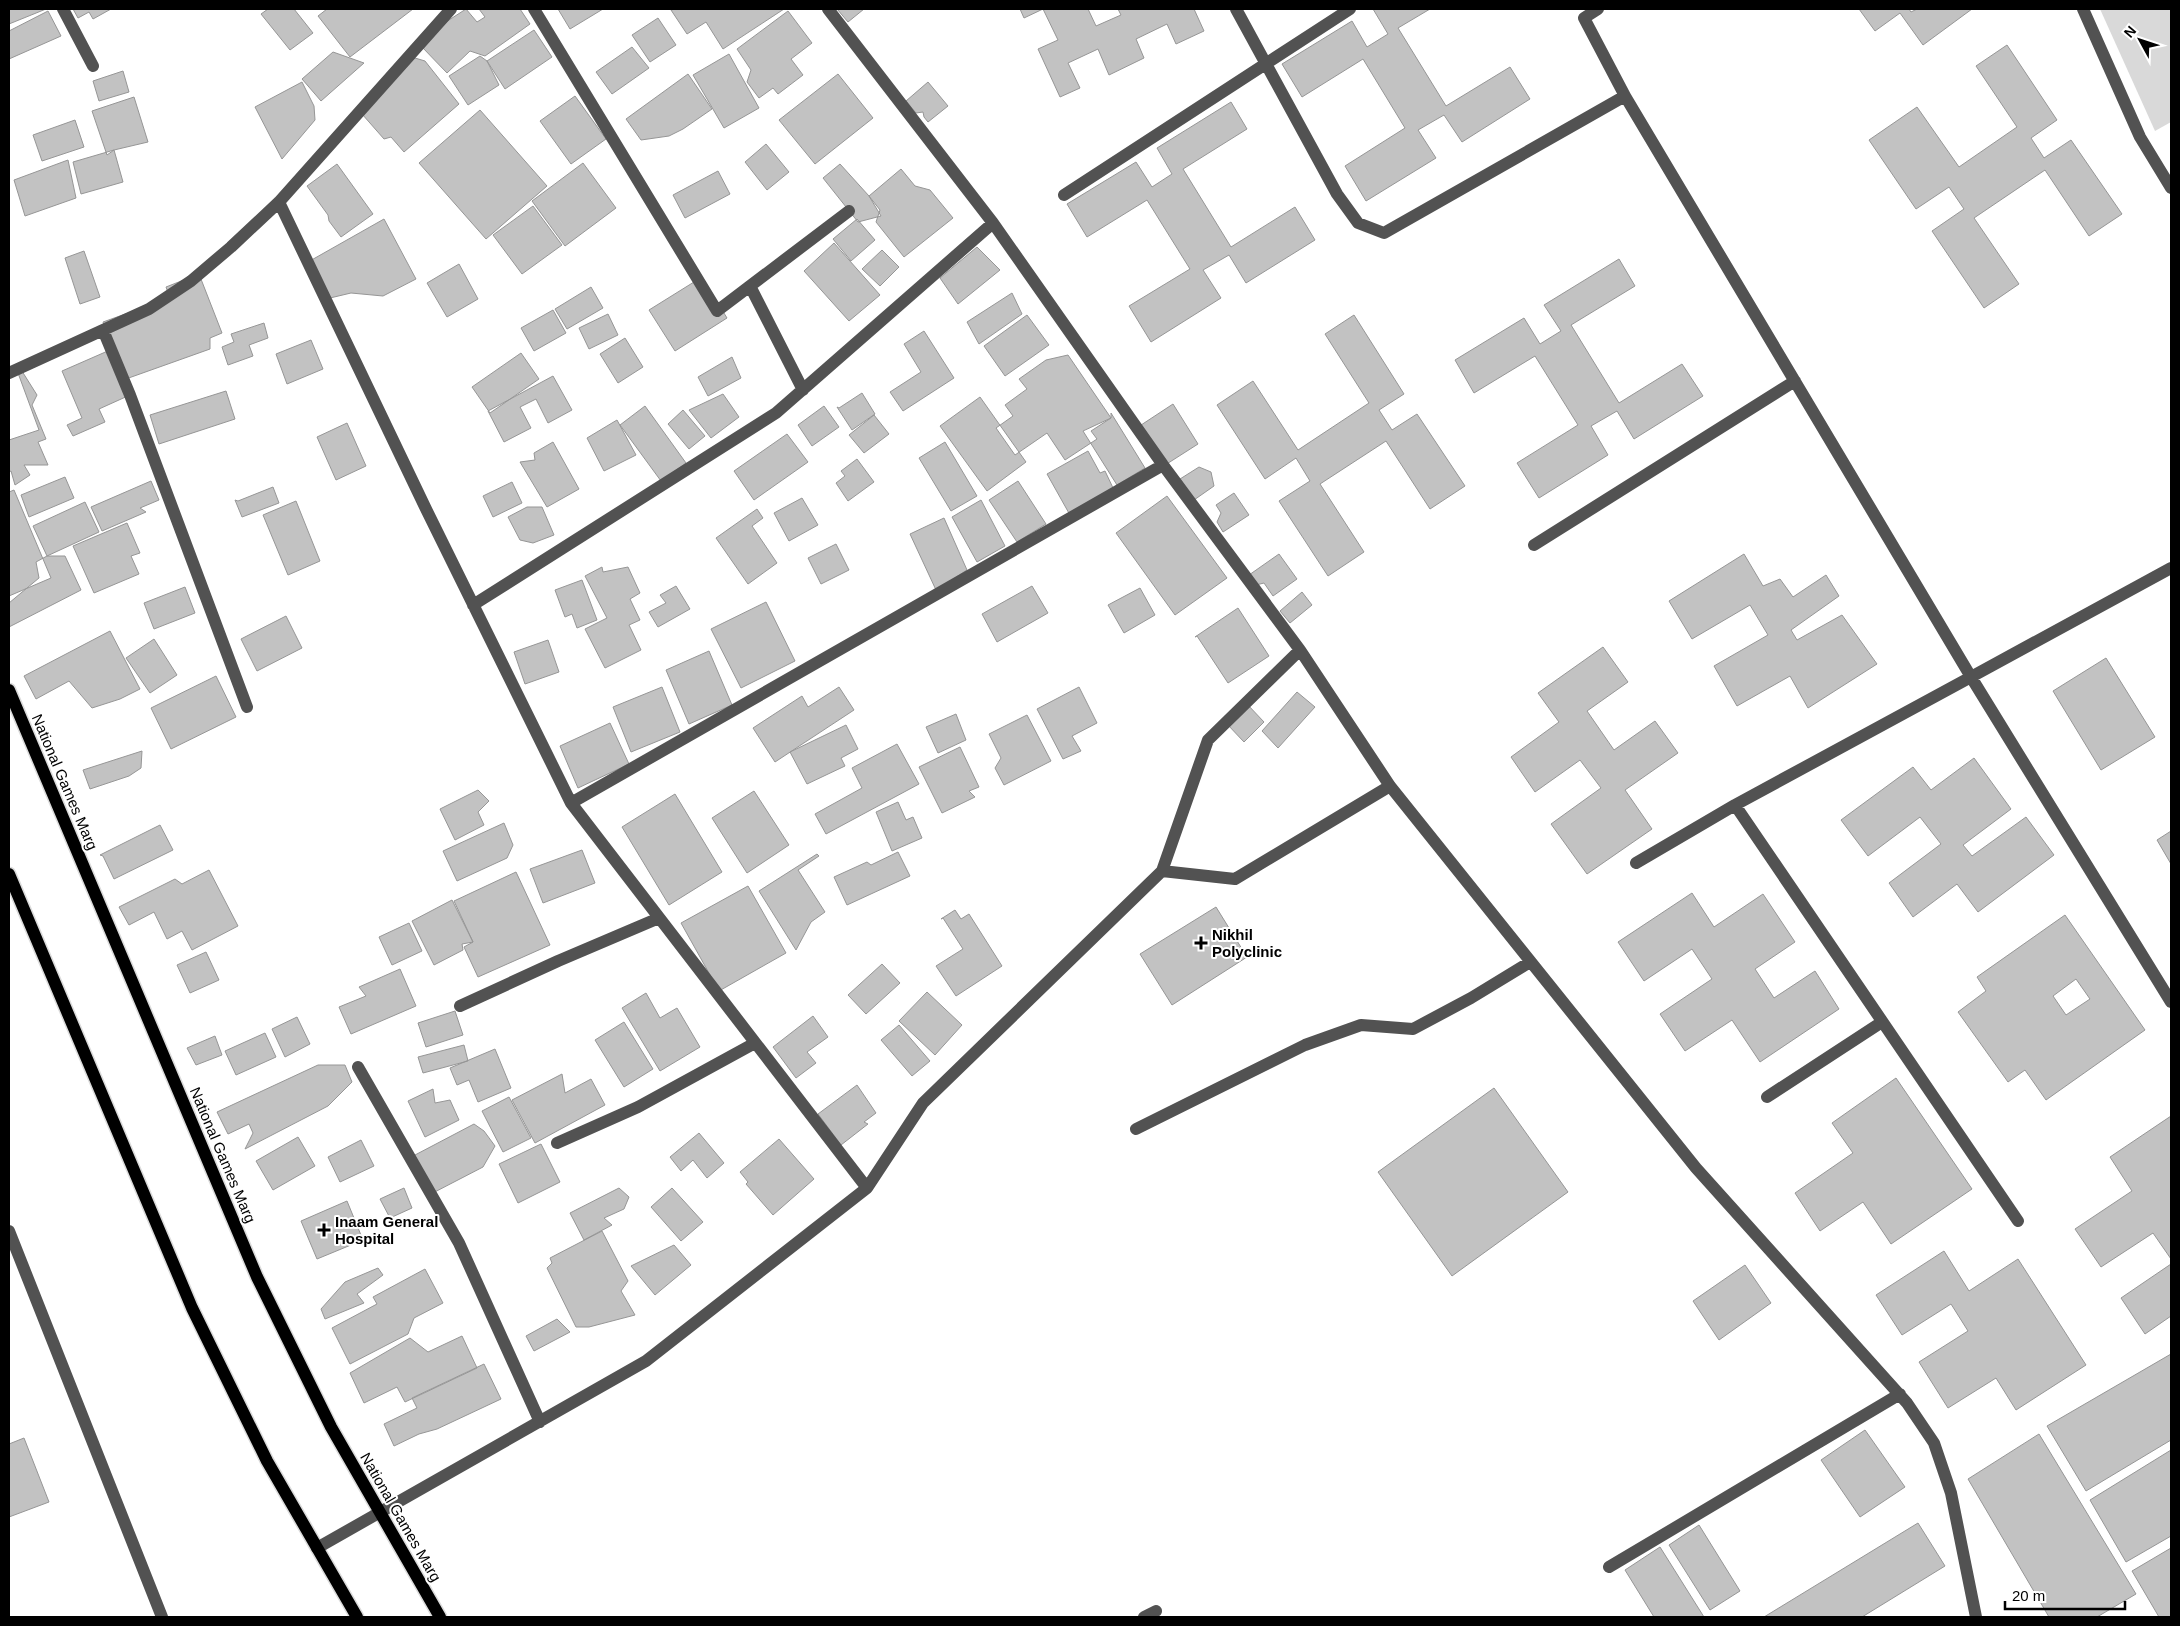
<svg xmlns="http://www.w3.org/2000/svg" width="2180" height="1626" viewBox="0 0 2180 1626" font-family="Helvetica,sans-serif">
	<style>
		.green { fill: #d9d9d9 }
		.building { fill: #c2c2c2; stroke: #969696; fill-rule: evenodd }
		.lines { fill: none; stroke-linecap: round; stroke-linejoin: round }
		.major-casing { stroke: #dbdbdb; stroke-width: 15 }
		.minor { stroke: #525252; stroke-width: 12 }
		.major { stroke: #000; stroke-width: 12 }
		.poi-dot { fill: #000; stroke: #fff; stroke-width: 2 }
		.labels { text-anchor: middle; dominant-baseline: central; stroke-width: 4; stroke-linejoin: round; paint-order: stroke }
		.street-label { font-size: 15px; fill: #000; stroke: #fff }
		.poi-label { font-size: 15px; font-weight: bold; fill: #000; stroke: #fff; text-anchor: start }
	</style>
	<rect width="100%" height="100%" fill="#fff"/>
	<path class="green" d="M2100,9H2171V122L2155,131Z"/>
	<path class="building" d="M9,9H46L9,24Z
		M73,9H111L93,19L89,12L78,18Z
		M268,9H294L313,33L290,50L261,14Z
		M327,9H413L350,57L318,16Z
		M466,9L477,22L485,17L479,9H520L530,24L485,56L470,51L447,73L422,47L449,20Z
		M558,9H603L570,29Z
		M676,9H784L723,49L706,22L687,34L671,10Z
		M837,9H864L848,22Z
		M1020,9H1088L1096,26L1121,15L1118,9H1194L1204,31L1176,44L1167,24L1136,39L1144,58L1109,75L1098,49L1068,63L1080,88L1060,97L1038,49L1058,40L1043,9L1024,18Z
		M1373,9H1430L1398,28L1446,106L1510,67L1530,99L1462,142L1444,115L1418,130L1436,158L1366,201L1345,166L1405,128L1363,59L1302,97L1282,64L1352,21L1367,47L1388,34Z
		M1859,9H1909L1911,12L1917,9H1972L1923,45L1900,13L1875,31Z
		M48,11L61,36L9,59V31Z
		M788,11L812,43L791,59L803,75L778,94L773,88L759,98L747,82L751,70L737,49Z
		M658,18L676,45L650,62L632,35Z
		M534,30L552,57L505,89L487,61Z
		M2007,45L2057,120L2031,138L2044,158L2071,140L2122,214L2089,236L2045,170L1974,218L2019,284L1984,308L1932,231L1964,209L1949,187L1916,209L1869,140L1917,107L1959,167L2017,127L1976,66Z
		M632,47L649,68L612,94L596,72Z
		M333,52L364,63L321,101L302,79Z
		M729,54L759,108L724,128L693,75Z
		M480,56L487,61L499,85L468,105L449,76Z
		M415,58L425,61L459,104L404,152L391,137L384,139L362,114Z
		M123,71L129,92L99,101L93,81Z
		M688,74L712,109L683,129L669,136L641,140L626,119Z
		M838,74L873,118L815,164L779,120Z
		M302,82L314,106L315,120L282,159L255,107Z
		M928,82L948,106L928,122L924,117L923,112L916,113L906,101Z
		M575,96L606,139L571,164L540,121Z
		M134,97L148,142L114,150L107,155L92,111Z
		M1231,102L1247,129L1183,169L1231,247L1295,207L1315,240L1246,283L1229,255L1203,270L1221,298L1151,342L1129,306L1190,269L1147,200L1087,237L1067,204L1136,162L1152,187L1172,174L1157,148Z
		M480,110L547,186L486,239L419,163Z
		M75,120L84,147L42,161L33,135Z
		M766,144L789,172L767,190L745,162Z
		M114,150L123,182L81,194L73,162Z
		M68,160L76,198L25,216L14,180Z
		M583,163L616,208L565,246L532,201Z
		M337,164L373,214L341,237L329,221L328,215L307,186Z
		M840,164L869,196L881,216L858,222L823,178Z
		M901,169L915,186L930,190L953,218L904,257L876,222L880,210L869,196Z
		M718,171L730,194L685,218L673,195Z
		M533,206L562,245L522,274L493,235Z
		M384,219L416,279L383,296L351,293L330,298L308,262Z
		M857,219L875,240L851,261L833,239Z
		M834,243L880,295L849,321L804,271Z
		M977,247L1000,270L958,304L940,278Z
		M882,250L899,267L880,286L862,269Z
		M84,251L100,297L80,304L65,258Z
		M1619,259L1635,286L1571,325L1619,403L1682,364L1703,396L1634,439L1617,411L1591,426L1608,455L1539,498L1517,463L1578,425L1535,356L1474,393L1455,360L1524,318L1540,344L1561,331L1544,305Z
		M459,264L478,299L447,317L427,283Z
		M199,274L222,333L210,338V349L123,380L103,322L170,298L166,287Z
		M702,277L727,318L675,351L649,310Z
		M591,287L603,308L567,329L555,309Z
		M1012,293L1022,314L979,344L967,322Z
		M553,310L566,333L534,351L521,328Z
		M608,314L618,335L589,349L579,328Z
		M1027,315L1049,345L1005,376L984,346Z
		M1354,315L1404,394L1379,410L1392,430L1417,414L1465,486L1430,509L1386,441L1320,484L1364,552L1328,576L1279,501L1310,481L1296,458L1265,479L1217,405L1253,381L1298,450L1369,403L1325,334Z
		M264,323L268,338L249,345L253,356L228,365L222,347L234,342L231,334Z
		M924,331L954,378L903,411L890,392L921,372L904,344Z
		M625,338L643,367L618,383L600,354Z
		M311,340L323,369L287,384L276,354Z
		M110,350L130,395L99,409L105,422L73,436L67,425L82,418L62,371Z
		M521,353L539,379L490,413L472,387Z
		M1068,355L1111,418L1091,431L1097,439L1065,460L1047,433L1015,455L996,428L1013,416L1005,405L1027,389L1019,379L1046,360Z
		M732,357L741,378L708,396L698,377Z
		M20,368L37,395L32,405L46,439L38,442L48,465H24L30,475L15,485L11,471L9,472V375Z
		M18,373L39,430L9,440V377Z
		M553,376L572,410L548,423L536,399L520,407L531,428L504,442L488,411Z
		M226,391L235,419L159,444L150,415Z
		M862,393L875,414L852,430L837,407L839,408Z
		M723,394L739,417L711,438L689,410Z
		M980,397L1026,462L987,491L940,426Z
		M1173,404L1198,444L1162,467L1135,429Z
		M645,406L686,463L661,481L620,425Z
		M824,406L839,427L812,446L798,425Z
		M683,410L705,436L689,449L668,424Z
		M1111,413L1145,468L1117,485L1083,431L1111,418Z
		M874,415L889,434L864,453L849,435Z
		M617,420L636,455L604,471L587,438Z
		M347,423L366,466L336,480L317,437Z
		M787,434L808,462L754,500L734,471Z
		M553,442L579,489L547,507L520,462L535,460L534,453Z
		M945,442L977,496L951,511L919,458Z
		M1088,451L1100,473L1105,471L1114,490L1070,515L1047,474Z
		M857,459L874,482L848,501L836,483L845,476L841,471Z
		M1199,467L1211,472L1214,486L1194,500L1180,479Z
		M65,477L74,498L29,517L21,495Z
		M151,481L159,500L140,508L146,512L102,531L91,507Z
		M1018,481L1046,524L1017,542L989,500Z
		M512,482L522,503L493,517L483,496Z
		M273,487L279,503L242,517L235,500L238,501Z
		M14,490L51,578L9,596V492Z
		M1234,493L1249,515L1223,532L1217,522L1221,513L1216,505Z
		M1167,496L1227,578L1175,615L1116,533Z
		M802,498L818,525L789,541L774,513Z
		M981,500L1005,546L977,562L952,517Z
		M296,501L320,561L288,575L263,515Z
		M85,502L99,532L47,556L33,526Z
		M527,507H542L554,535L533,543L520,540L508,517Z
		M757,509L763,518L752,526L777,563L748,584L716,538Z
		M944,518L967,570L936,590L910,534Z
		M127,523L140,553L131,556L139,574L94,593L73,546Z
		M836,544L849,570L821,584L808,558Z
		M1279,554L1297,579L1273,596L1264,583L1256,585L1249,575Z
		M1744,554L1763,586L1780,579L1793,597L1826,575L1839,596L1791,630L1797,640L1842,615L1877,664L1808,708L1790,676L1737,706L1714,666L1768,635L1750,605L1692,639L1669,601Z
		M47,556H65L81,590L9,627V603L39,578L36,562Z
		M602,567L603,572L628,567L640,593L630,599L640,620L629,625L641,650L605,668L585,629L607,618L585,576Z
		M582,580L597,620L577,628L572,614L565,617L555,590Z
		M676,586L690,609L658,627L649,612L666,603L660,595Z
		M1032,586L1048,613L997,642L982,614Z
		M185,587L195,613L154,629L144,603Z
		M1140,588L1155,615L1124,633L1108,605Z
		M1302,592L1312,605L1290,623L1280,611Z
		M766,602L795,661L741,688L711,629Z
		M1238,608L1269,656L1228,683L1197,636L1195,637Z
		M286,616L302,648L257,671L241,639Z
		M110,631L140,689L120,699L92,708L69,681L36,699L24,676Z
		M154,639L177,675L150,693L126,658Z
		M548,640L559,672L525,684L514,652Z
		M1603,647L1628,682L1587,711L1614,750L1655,721L1678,753L1625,790L1652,829L1587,874L1551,824L1601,788L1580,760L1535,792L1511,757L1559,722L1538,693Z
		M709,651L732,705L689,724L666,670Z
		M2106,658L2155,737L2101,770L2053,691Z
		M216,676L236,717L171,749L151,708Z
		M662,687L680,732L631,752L613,707Z
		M839,687L854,710L775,762L753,728L802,696L808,707Z
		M1079,687L1097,723L1072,736L1081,751L1063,759L1037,709Z
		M1297,692L1315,707L1278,748L1262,731Z
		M1247,704L1264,722L1244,742L1227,724Z
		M956,714L966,740L938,753L926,727Z
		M1027,715L1051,761L1004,785L995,768L1001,758L989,734Z
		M610,723L629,764L578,788L560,746Z
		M846,725L858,749L841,758L845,766L807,784L790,752Z
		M897,744L919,784L826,834L815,814L862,788L852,768Z
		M960,747L979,787L969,791L975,797L942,813L919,767Z
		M142,751L141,768L129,776L90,789L83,770Z
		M1974,758L2011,809L1963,845L1972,856L2026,817L2054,855L1978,912L1957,884L1913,917L1889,883L1941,844L1920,817L1868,856L1841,820L1913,767L1931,790Z
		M478,790L489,801L478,812L484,825L455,840L440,809Z
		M754,791L789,845L747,873L712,818Z
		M675,794L722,872L669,905L622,827Z
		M898,802L906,820L913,817L922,838L892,851L876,812Z
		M504,823L513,845L507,858L457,881L443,851Z
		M160,825L173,850L114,879L103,856L100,855Z
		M2171,831V864L2157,840Z
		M582,850L595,883L543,903L530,869Z
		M898,852L910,876L847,905L834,877L867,862L871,865Z
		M817,854L819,856L798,870L825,912L811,922L796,950L759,891Z
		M209,870L238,926L192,950L182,931L167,939L154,912L129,925L119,907L175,879L182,884Z
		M516,872L550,945L478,977L464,947L473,942L454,901Z
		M748,886L786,953L719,991L681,923Z
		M1692,893L1714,927L1763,894L1795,942L1755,969L1774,998L1815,971L1839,1009L1760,1062L1732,1020L1685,1051L1660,1014L1712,979L1692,949L1644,981L1618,942Z
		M452,900L473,942L462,944L463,950L434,965L412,921Z
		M1216,907L1247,957L1172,1005L1140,954Z
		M955,910L961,919L969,914L1002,966L956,996L936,966L963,949L943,918L941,919Z
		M2065,915L2145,1030L2046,1100L2025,1070L2008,1082L1958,1012L1986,991L1977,977ZM2076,979L2090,999L2066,1015L2053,996Z
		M409,923L422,951L392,965L379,937Z
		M206,952L219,980L190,993L177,965Z
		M882,964L900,983L866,1014L848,995Z
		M400,969L416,1006L351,1034L339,1007L366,996L359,987Z
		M927,992L962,1025L935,1055L899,1021Z
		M646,993L660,1018L677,1008L700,1047L660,1071L622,1008Z
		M455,1011L463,1035L426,1047L418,1023Z
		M813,1016L828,1037L807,1052L816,1063L796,1078L773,1047Z
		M297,1017L310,1044L285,1057L272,1029Z
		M624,1022L653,1069L624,1087L595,1040Z
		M899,1025L930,1061L912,1076L881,1040Z
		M265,1033L276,1057L236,1075L225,1051Z
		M215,1036L222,1055L196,1065L187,1048Z
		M464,1045L468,1061L423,1073L418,1057Z
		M495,1049L511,1088L478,1102L469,1080L457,1085L450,1068Z
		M318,1065H345L352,1082L328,1106L245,1149L253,1133L249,1124L228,1134L217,1112Z
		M562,1074L565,1093L591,1079L605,1105L535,1143L512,1100Z
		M1896,1078L1972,1189L1891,1244L1863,1202L1820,1231L1795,1193L1853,1153L1832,1123Z
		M857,1085L876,1113L864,1122L868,1124L841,1145L818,1114Z
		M1494,1088L1568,1192L1452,1276L1378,1172Z
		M433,1089L435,1103L450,1100L459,1120L425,1137L408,1101Z
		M509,1097L531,1138L503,1152L482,1111Z
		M2171,1116V1259L2153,1233L2101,1267L2075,1229L2132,1191L2110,1157Z
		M474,1124L484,1131L495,1146L483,1167L427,1196L415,1155Z
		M699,1133L724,1163L707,1178L693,1160L681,1171L670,1157Z
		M298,1137L315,1166L273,1190L256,1161Z
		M779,1139L814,1179L773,1215L746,1184L748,1182L740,1172Z
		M361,1140L374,1166L340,1182L328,1157Z
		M541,1144L560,1182L518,1203L499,1164Z
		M404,1188L412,1208L390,1218L380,1199Z
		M619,1188L629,1197L624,1209L604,1218L612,1225L584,1240L570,1213Z
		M672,1188L703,1222L681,1241L651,1207Z
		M347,1201L363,1240L317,1259L301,1221Z
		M602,1231L628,1281L621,1291L635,1315L589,1327H576L547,1268L552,1263L550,1258Z
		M674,1245L691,1265L655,1295L631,1266Z
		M1944,1251L1969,1291L2018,1259L2086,1365L2016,1410L1996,1378L1948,1408L1919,1362L1968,1331L1951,1304L1902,1335L1876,1295Z
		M2171,1264V1316L2145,1334L2121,1298Z
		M1745,1265L1771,1303L1719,1340L1693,1301Z
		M378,1268L383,1275L357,1294L364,1303L325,1319L321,1309L345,1282Z
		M425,1269L443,1303L414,1318L408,1334L350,1364L332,1328L377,1304L373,1297Z
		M557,1319L570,1332L534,1351L526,1336Z
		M462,1336L477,1368L405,1402L397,1387L364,1403L350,1373L410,1338L428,1352Z
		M2171,1354V1440L2086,1491L2047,1426Z
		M484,1364L501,1399L437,1429L419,1434L394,1446L384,1424L417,1408L412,1398Z
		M1865,1430L1905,1487L1860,1517L1821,1460Z
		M2039,1434L2136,1594L2097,1617H2049L1968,1479Z
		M24,1438L49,1502L9,1517V1444Z
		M2171,1450V1536L2126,1562L2090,1500Z
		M1918,1523L1945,1566L1862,1617H1764Z
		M1699,1525L1740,1591L1710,1610L1669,1545Z
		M1660,1547L1704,1617H1654L1625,1570Z
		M2171,1548V1617H2159L2132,1571Z"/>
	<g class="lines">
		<g class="major-casing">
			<path id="major" d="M9,690L257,1277L331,1427L440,1617
				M9,874L192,1308L267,1461L357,1617"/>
		</g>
		<path class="minor" d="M63,9L93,66
			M534,9L717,311L849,211
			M828,9L993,223L1163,465L1300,650L1390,786L1696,1168L1907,1403L1934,1443L1951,1493L1976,1617
			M1236,9L1337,194L1358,223L1384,233L1625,96
			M1598,9L1584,18L1625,96L1971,677L2171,568
			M2083,9L2140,137L2171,188
			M1064,195L1350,9
			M279,202L427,511L571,803L867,1188L646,1361L317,1548
			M750,286L803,390
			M103,330L130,395L247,707
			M9,373L149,309L191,281L231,247L279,202L451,9
			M1534,545L1795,381
			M473,605L776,413L993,223
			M571,803L1163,465
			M1735,805L2018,1221
			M1636,863L1735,805L1971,677L2171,1002
			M1162,871L1235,879L1390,786
			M460,1006L558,961L659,918
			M358,1067L459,1243L540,1422
			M1767,1097L1882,1022
			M1136,1129L1305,1045L1361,1025L1413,1029L1471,998L1530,962
			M557,1143L638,1107L755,1043
			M867,1188L923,1103L1162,871L1208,740L1300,650
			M9,1231L162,1617
			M1609,1567L1900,1394
			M1144,1617L1156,1611"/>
		<use href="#major" class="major"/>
	</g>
	<g class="poi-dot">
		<path d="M1198.5 935.5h5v5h5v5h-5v5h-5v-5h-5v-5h5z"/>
		<path d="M321.5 1222.5h5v5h5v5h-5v5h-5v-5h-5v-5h5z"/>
	</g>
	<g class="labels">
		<g class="street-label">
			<text transform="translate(65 782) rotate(67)">National Games Marg</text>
			<text transform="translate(223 1155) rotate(67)">National Games Marg</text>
			<text transform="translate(401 1517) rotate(60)">National Games Marg</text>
		</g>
		<g class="poi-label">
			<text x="1212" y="934">Nikhil<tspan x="1212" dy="17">Polyclinic</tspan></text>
			<text x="335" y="1221">Inaam General<tspan x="335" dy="17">Hospital</tspan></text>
		</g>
	</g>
	<rect width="2180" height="1626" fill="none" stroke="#000000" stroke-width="20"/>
	<g transform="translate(2140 40) rotate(310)" stroke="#ffffff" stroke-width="4" paint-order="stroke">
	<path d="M0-4L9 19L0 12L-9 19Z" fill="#000000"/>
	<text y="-8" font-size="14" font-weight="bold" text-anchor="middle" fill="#000000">N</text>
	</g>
	<path d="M2005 1601v8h120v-8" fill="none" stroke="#000000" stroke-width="2.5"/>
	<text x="2012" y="1601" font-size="15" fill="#000000" stroke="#ffffff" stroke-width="4" paint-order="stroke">20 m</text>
</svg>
